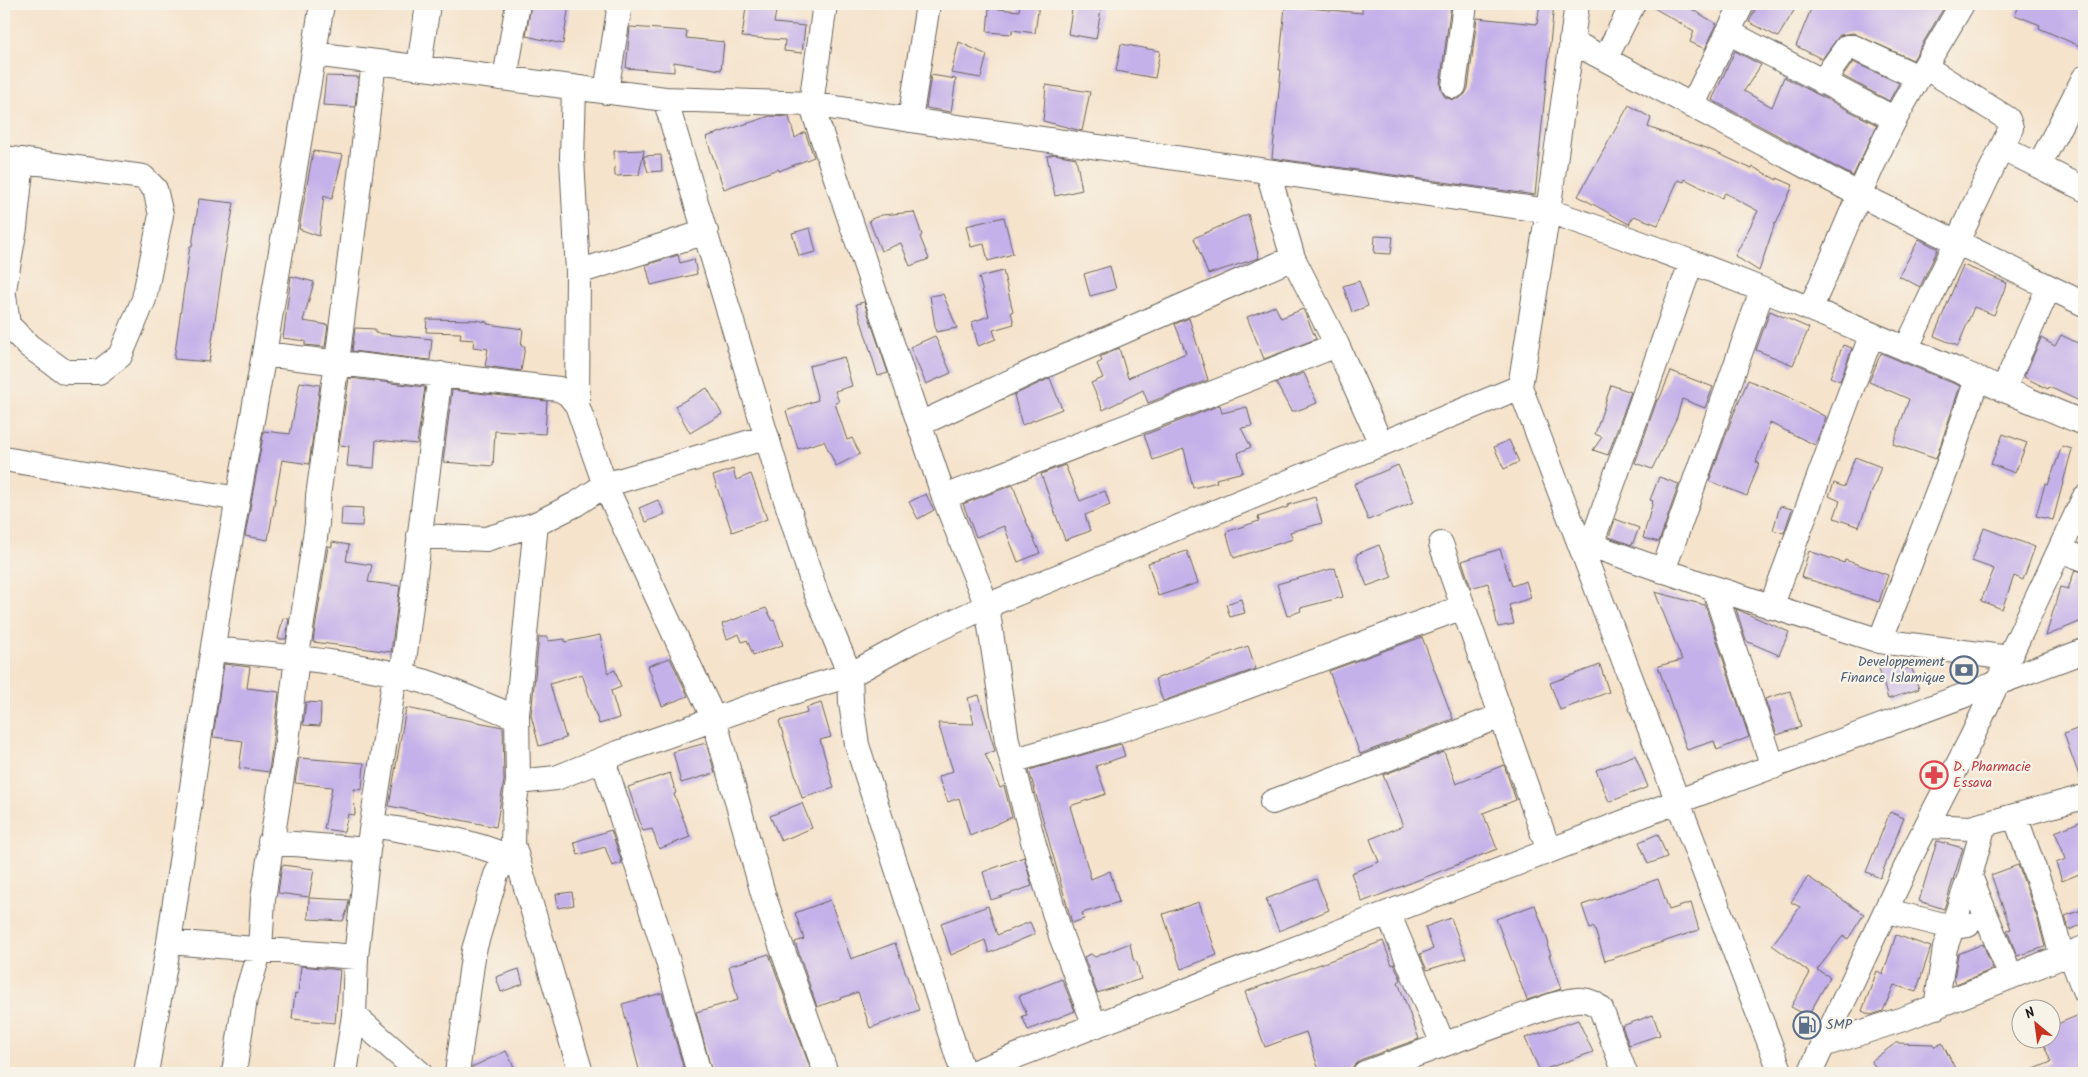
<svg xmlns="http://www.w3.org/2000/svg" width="2088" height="1077" viewBox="0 0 2088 1077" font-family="Kalam,sans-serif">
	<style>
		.building { fill: #c5b1e9 }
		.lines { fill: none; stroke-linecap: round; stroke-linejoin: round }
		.minor-casing { stroke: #68625a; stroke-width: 26 }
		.minor { stroke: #fff; stroke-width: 24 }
		.labels { text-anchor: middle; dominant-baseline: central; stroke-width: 4.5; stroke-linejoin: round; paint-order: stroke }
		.service-label { font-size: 14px; fill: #4e5e75; stroke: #f7f3e8; text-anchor: end }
		.health-label { font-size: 14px; fill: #be3a42; stroke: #f7f3e8; text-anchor: start }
	</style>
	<rect width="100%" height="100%" fill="#f7f3e8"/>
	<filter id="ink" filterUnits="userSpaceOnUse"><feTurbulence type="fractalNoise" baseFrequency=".02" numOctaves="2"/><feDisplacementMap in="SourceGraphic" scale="10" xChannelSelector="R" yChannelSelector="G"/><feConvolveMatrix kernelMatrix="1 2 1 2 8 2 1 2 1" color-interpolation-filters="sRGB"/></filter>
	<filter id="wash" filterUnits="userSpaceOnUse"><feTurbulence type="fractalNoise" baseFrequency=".0096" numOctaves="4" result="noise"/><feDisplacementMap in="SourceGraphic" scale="20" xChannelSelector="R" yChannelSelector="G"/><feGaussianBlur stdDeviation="1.12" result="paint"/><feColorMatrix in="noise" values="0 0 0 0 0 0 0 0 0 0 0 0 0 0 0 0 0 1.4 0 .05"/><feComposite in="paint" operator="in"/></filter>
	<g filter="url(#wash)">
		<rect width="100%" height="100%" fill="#f5e3cc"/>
		<g id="blocks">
			<path class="building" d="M531,4H569L563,44L526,36Z
				M1020,4H1039L1035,33L1012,30V34L987,32L989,8L1019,11Z
				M1073,4H1102L1096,39L1068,34Z
				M1362,4H1451L1440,85L1442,92L1445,97L1453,100L1460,98L1465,94L1468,88L1477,18L1537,24L1540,4H1554L1535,195L1272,158L1281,70H1279L1285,6L1362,13Z
				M1647,4H1683L1717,24L1705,49L1690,42L1694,31Z
				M1758,4H1798L1778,37L1749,22Z
				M1813,4H1946L1913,60L1853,33L1840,35L1822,59L1796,46Z
				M2020,4H2084V48L2039,28L2040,25L2015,15Z
				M746,7L776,11L774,23L805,26L802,53L784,51L785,40L742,37Z
				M630,27L687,31L686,38L724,42L721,70L674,62V72L626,68Z
				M959,42L987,55L981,78L951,73Z
				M1121,44L1160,51L1155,78L1116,71Z
				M1735,51L1761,65L1744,91L1772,107L1784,77L1877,125L1853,176L1712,100Z
				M1853,62L1899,83L1889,101L1843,76Z
				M931,75L956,79L951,112L926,108Z
				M326,76L358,77L355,107L323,105Z
				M1046,85L1090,92L1082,131L1043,121Z
				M1629,105L1651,118L1648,127L1706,148L1752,169L1753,167L1777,180V178L1793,185L1776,224L1775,223L1759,271L1735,256L1758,211L1725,193L1722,198L1685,179L1684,182L1678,180L1658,225L1634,216L1629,224L1578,196Z
				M770,116L789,117L795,138L805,132L814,157L779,171L778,169L724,189L706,137Z
				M644,150L639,175L615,176L614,151Z
				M313,151L343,155L332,199L324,196L319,236L299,229Z
				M1054,154L1076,158L1082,190L1055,196L1047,156Z
				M661,155L662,171L648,172L643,156Z
				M199,199L234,203L224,259L209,362L174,359L190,246H192Z
				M914,212L922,235L920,237L929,259L910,266L901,243L881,251L869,220L882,215Z
				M1248,214L1259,258L1208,274L1194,238Z
				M1004,217L1013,254L988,261L984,244L971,247L966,226Z
				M810,228L816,252L799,256L792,233Z
				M1375,236L1393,237L1391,254L1374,253Z
				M1919,239L1938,249L1920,287L1899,276Z
				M678,255L680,263L694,259L697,274L651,285L646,265Z
				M1963,265L2007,283L1994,315L1974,307L1958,346L1934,336Z
				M1110,266L1116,289L1090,296L1084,274Z
				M1003,271L1013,311L1011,312L1014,324L993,330L996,339L978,346L972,322L989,316L979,277Z
				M291,276L314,282L303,321L328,325L325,347L305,345V341L283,338Z
				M1359,281L1368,306L1352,312L1343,286Z
				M943,294L957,328L936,332L930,296Z
				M864,302L888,373L878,376L856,304Z
				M1275,306L1281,318L1303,309L1316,339L1264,359L1247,317Z
				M1770,311L1809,328L1793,365L1756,350Z
				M1189,318L1208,380L1148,403L1143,390L1103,410L1091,383L1103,378L1097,364L1102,361L1100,357L1119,348L1128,378L1186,353L1175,324Z
				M427,319L475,320L487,322V324L523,329L521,346H525L521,371L485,366L488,349L473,347L474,340L460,339L461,333L426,332Z
				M355,328L375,329V333L432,339L430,360L352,351Z
				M2061,335L2084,346V403L2049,387L2048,389L2024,377L2041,338L2055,346Z
				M935,336L951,373L926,384L910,347Z
				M1843,345L1852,348L1840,381L1830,377Z
				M1881,353L1960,386L1936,459L1893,444L1909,399L1869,382Z
				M844,357L852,386L835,391L839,402L835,403L847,440L852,438L860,454L836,466L824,441L798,449L786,411L818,400L809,366Z
				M1671,371L1713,387L1705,408L1682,399L1677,417L1652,469L1635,463L1657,400H1659Z
				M1304,373L1317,403L1296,411H1291L1276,383Z
				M349,378L425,387L417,444L376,440L374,468L347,466L349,446L339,445Z
				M1050,378L1062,409L1022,425L1014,395Z
				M1748,380L1784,395L1826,417L1815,445L1770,423L1756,462L1759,463L1747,496L1709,481L1732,418Z
				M300,382L320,385L309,464L282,460L268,540L245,536L264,431L290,434Z
				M1611,385L1631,392L1608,455L1593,450L1602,437L1595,434Z
				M707,388L722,414L690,433L675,406Z
				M452,390L547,401L545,434L495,431L493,466L443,462Z
				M1220,405L1222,413L1247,407L1252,426L1241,428L1251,447L1238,453L1243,472L1216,479L1217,482L1193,488L1184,449L1153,460L1144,435Z
				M2003,434L2027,443L2015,473L1991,464Z
				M1509,440L1519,462L1504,469L1494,447Z
				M2062,446L2072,449L2053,520L2036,516L2045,484L2048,485Z
				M1855,457L1881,467L1859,527L1834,518L1840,501L1829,496L1834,483L1844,487Z
				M1065,465L1080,501L1105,491L1110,505L1085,515L1090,531L1065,540L1041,474Z
				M1398,465L1414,502L1368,520L1354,484Z
				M733,469L736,480L751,474L767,519L732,532L713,476Z
				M1659,477L1679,484L1659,542L1643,538L1653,501L1650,500Z
				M1013,485L1023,514L1040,553L1018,562L1004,526L976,537L963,504Z
				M926,494L934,510L918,519L909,502Z
				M1315,497L1322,523L1290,532L1293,539L1234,558L1226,532L1259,521L1258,517L1288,507V505Z
				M658,500L665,514L646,522L639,508Z
				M1780,506L1792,509L1784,533L1773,530Z
				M342,507L363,508L362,526L341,525Z
				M1615,519L1639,528L1632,545L1609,537Z
				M1984,528L2035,547L2023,580L2014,576L2002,609L1981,601L1994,569L1972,561Z
				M332,542L349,545L346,561L372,565L368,582L400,586L391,652L313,642L328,546L332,547Z
				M1379,545L1392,577L1367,586L1357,560V554Z
				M1500,549L1512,586L1526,581L1531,598L1509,605L1514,624L1498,627L1488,583L1471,588L1462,561Z
				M1187,551L1198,583L1158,596L1148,563Z
				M1809,551L1844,563L1845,560L1888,575L1879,602L1801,577Z
				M1335,568L1343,597L1300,608L1301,611L1287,616L1277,584Z
				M2075,570L2084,572V620L2046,636L2060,587L2068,589Z
				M1655,592L1705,605L1749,737L1717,750L1714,741L1687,750L1658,666L1682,660Z
				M1241,599L1245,613L1230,617L1226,604Z
				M766,608L773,621L774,620L783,645L753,655L747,640L742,642L739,634L727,639L722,624Z
				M1736,609L1789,632L1779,655L1746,641Z
				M283,618L289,619L286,639H278Z
				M600,635L608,673L615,670L621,687L611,691L619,718L599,724L582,674L550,684L566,738L539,746L531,715L539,637H548V641L565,639V642Z
				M1422,637L1453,719L1360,754L1329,671Z
				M1248,646L1256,669L1163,701L1155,679Z
				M670,658L688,696L662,706L648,666Z
				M224,664L250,667L247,688L279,692L269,772L239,768L243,741L213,737Z
				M1600,665L1609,692L1560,710L1550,683Z
				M1878,665L1912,669L1919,689L1888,699Z
				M1790,691L1801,727L1777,735L1765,699Z
				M979,695L995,751L985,754L1000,788L1004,786L1012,817L970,836L959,798L948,802L938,777L953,771L938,723L974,724L968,698Z
				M306,702L321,703L320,726L303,725Z
				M821,703L831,737L820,740L834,788L802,798L779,721L807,713L806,708Z
				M406,708L503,727L504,781L496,827L389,806Z
				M2084,726V784H2082L2064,734Z
				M706,743L715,773L681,783L673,752Z
				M1121,744L1125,756L1096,766L1106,794L1070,806L1091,879L1110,871L1119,902L1082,913L1084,919L1072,923L1029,770Z
				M1444,752L1456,784L1504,765L1516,800L1483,813L1497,849L1362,902L1351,873L1379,862L1370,839L1403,826L1383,775Z
				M1635,755L1648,787L1609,802L1596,770Z
				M299,758L364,763L362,790L354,789L355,815L348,814L344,832L324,829L332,787L295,783Z
				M670,773L676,793L674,794L690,837L659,849L652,829L643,831L628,787Z
				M802,803L812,828L781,841L770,816Z
				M1890,812L1904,818L1880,878L1866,872Z
				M2084,820V872L2062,881L2056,863L2066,859L2055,832Z
				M611,830L622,863L612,866L605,847L578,855L574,842Z
				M1658,834L1667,857L1648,864L1639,842Z
				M1937,841L1963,848L1944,909L1919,901Z
				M1024,857L1032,886L991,900L983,872Z
				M282,865L314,869L309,897L278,893Z
				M2018,865L2038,920L2045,947L2017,956L2007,930L2011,929L1991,875Z
				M1808,877L1864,914L1848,939L1843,936L1817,970L1830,977L1808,1016L1791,1007L1810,973L1772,945L1800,907L1791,902Z
				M1316,879L1329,910L1279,931L1266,899Z
				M1658,879L1669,910L1691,903L1699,930L1605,961L1594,927L1590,929L1582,905Z
				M572,892L574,905L558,908L556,894Z
				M309,898L349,900L347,911L343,921L308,919Z
				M830,900L851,959L895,943L919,1010L870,1028L858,992L817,1007L795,942L804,939L795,913Z
				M1199,902L1217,955L1181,969L1163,914Z
				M1535,905L1549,944L1547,945L1551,955H1549L1561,989L1527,1000L1496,919Z
				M988,906L997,935L1030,922L1035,934L989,953L985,940L951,955L941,923Z
				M2084,909V924L2069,930L2065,916Z
				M1451,918L1466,958L1427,970L1420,954L1433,949L1425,927Z
				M1896,935L1931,947L1916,992L1894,985L1883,1011L1871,1015L1862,1011L1877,971L1883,974Z
				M1383,941L1392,965L1394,964L1401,980L1398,982L1419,1039L1360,1060L1354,1065L1350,1073H1320L1306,1032L1265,1047L1245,992Z
				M1130,943L1133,959L1137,963L1141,979L1097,993L1084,957L1091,954L1095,957Z
				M1983,944L1993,969L1956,984L1954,979L1958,954Z
				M769,954L812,1073H712L696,1012L738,1000L729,966Z
				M301,966L340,970L335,1023L292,1019L295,993L298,994Z
				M519,969L523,984L501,992L496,977Z
				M1062,979L1075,1011L1028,1030L1022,1016L1027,1015L1019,996Z
				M662,993L685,1073H640L622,1004Z
				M2084,1013V1073H2025L2051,1062L2042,1040H2050V1027Z
				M1653,1015L1660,1035L1629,1045L1622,1026Z
				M1578,1020L1593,1052L1540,1071L1525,1038Z
				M1896,1043L1933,1044L1935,1047L1942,1043L1955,1068L1945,1073H1880L1871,1061Z
				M506,1051L517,1073H471L472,1067Z"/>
		</g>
	</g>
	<g filter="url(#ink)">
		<use href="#blocks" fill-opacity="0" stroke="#68625a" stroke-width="1"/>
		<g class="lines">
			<g class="minor-casing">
				<path id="minor" d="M1577,4L1548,211L1520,387L1781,1073
					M1728,32L1895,119
					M1571,41L1858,194L2084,304
					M314,54L665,99L811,104L825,4
					M1605,59L1633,4
					M419,67L428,4
					M505,78L518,4
					M1822,82L1847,47H1853L1918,77
					M1454,86L1465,4
					M574,87L572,158L578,272L577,405
					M606,92L620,4
					M665,99L782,488L816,593L850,675L851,702L857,745L963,1073
					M1692,106L1742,4
					M910,120L928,4
					M2003,148L2084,189
					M4,158L143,177L155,189L161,215L144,299L120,356L99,372H65L29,346L8,325L4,295
					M2039,166L2084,78
					M1293,258L1337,345L1381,444
					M578,272L706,232
					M4,289L15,228L22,160
					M1810,309C1839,246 1863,180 1895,119C1916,79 1940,43 1962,4
					M1906,349L2011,128L2008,119L1925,67
					M264,354L559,389L568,394L577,405L605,485L767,437
					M2003,390L2049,287
					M920,424L1044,366L1293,258L1268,172
					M4,459L238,499
					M944,497L1337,345
					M419,536L486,539L536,524L576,504L605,485L714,719L764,897L826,1073
					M1579,541L1714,588L1880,641L2009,658
					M1441,544L1549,851
					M1591,545L1691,263
					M2060,550L2084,559
					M1663,571L1762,291
					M1714,588L1773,767
					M1771,607L1871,336
					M1880,641L1948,465L1977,379
					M213,649C283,656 355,662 423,681C452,690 480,703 508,714H517L518,782L556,778L618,753L777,697L850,675L912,641L996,602L1520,387
					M402,677L440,374
					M517,714L536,524
					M603,760L667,958L699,1073
					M1012,761L1113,732L1238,690L1463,607
					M1272,802L1501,716
					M2015,816L2051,916L2062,957
					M372,825C417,833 464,838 506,856
					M1927,826L1970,828L2084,797
					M270,842L368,850
					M513,844L581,1073
					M1970,876L2011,977
					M1887,911L1952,927L1968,925
					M1388,913L1443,1044
					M169,942L356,957
					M2070,953L2084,990
					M1936,1007L1945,948L1970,876L1984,824
					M354,1015L420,1073
					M1095,1026L1061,936L1033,841L1007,741L987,606L944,497L811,104L930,123L1548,211C1730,271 1907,350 2084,423
					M1823,1045L1906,1018L2084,948
					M146,1073L169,942L221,593L264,354L322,4
					M234,1073L245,999L260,949L263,899L286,750L298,649L317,524L318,496L337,362L374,62
					M345,1073L354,1015L356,957L368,850L395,675
					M457,1073L474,950L496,875L513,844L514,807L518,782
					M972,1073L1679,801L2084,651
					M1365,1073L1553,1005C1571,1001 1586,994 1601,1009L1625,1073
					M1810,1073L1913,852L1971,739L2084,498"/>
			</g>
			<use href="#minor" class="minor"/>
		</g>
	</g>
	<defs>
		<g id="bank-ring" transform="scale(1.4375)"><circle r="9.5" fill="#f7f3e8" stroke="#5c6f8a" stroke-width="1.5"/><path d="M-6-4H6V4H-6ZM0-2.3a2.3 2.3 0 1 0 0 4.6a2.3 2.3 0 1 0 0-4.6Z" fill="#5c6f8a"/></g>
		<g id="pharmacy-ring" transform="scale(1.4375)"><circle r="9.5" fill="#f7f3e8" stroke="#e0444e" stroke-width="1.5"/><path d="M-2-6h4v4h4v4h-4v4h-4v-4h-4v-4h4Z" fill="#e0444e"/></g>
		<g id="fuel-ring" transform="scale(1.4375)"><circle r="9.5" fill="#f7f3e8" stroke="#5c6f8a" stroke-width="1.5"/><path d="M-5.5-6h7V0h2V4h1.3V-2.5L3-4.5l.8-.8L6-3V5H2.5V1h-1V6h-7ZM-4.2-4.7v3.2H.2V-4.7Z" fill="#5c6f8a"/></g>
	</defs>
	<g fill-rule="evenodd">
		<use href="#bank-ring" x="1964" y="670"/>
		<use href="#pharmacy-ring" x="1934" y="775"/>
		<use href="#fuel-ring" x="1807" y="1025"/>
	</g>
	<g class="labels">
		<g class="service-label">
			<text x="1945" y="662">Developpement<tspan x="1945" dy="16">Finance Islamique</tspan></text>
			<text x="1826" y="1025" text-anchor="start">SMP</text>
		</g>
		<g class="health-label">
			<text x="1953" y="767">D. Pharmacie<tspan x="1953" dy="16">Essava</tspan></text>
		</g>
	</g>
	<rect width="2088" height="1077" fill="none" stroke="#f7f3e8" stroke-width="20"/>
	<g transform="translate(2036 1024) rotate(331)"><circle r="24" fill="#f7f3e8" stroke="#9f9d96"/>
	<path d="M0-4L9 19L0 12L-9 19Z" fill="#c8321e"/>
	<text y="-8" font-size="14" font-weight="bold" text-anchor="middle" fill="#1c1c1c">N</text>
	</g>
</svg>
